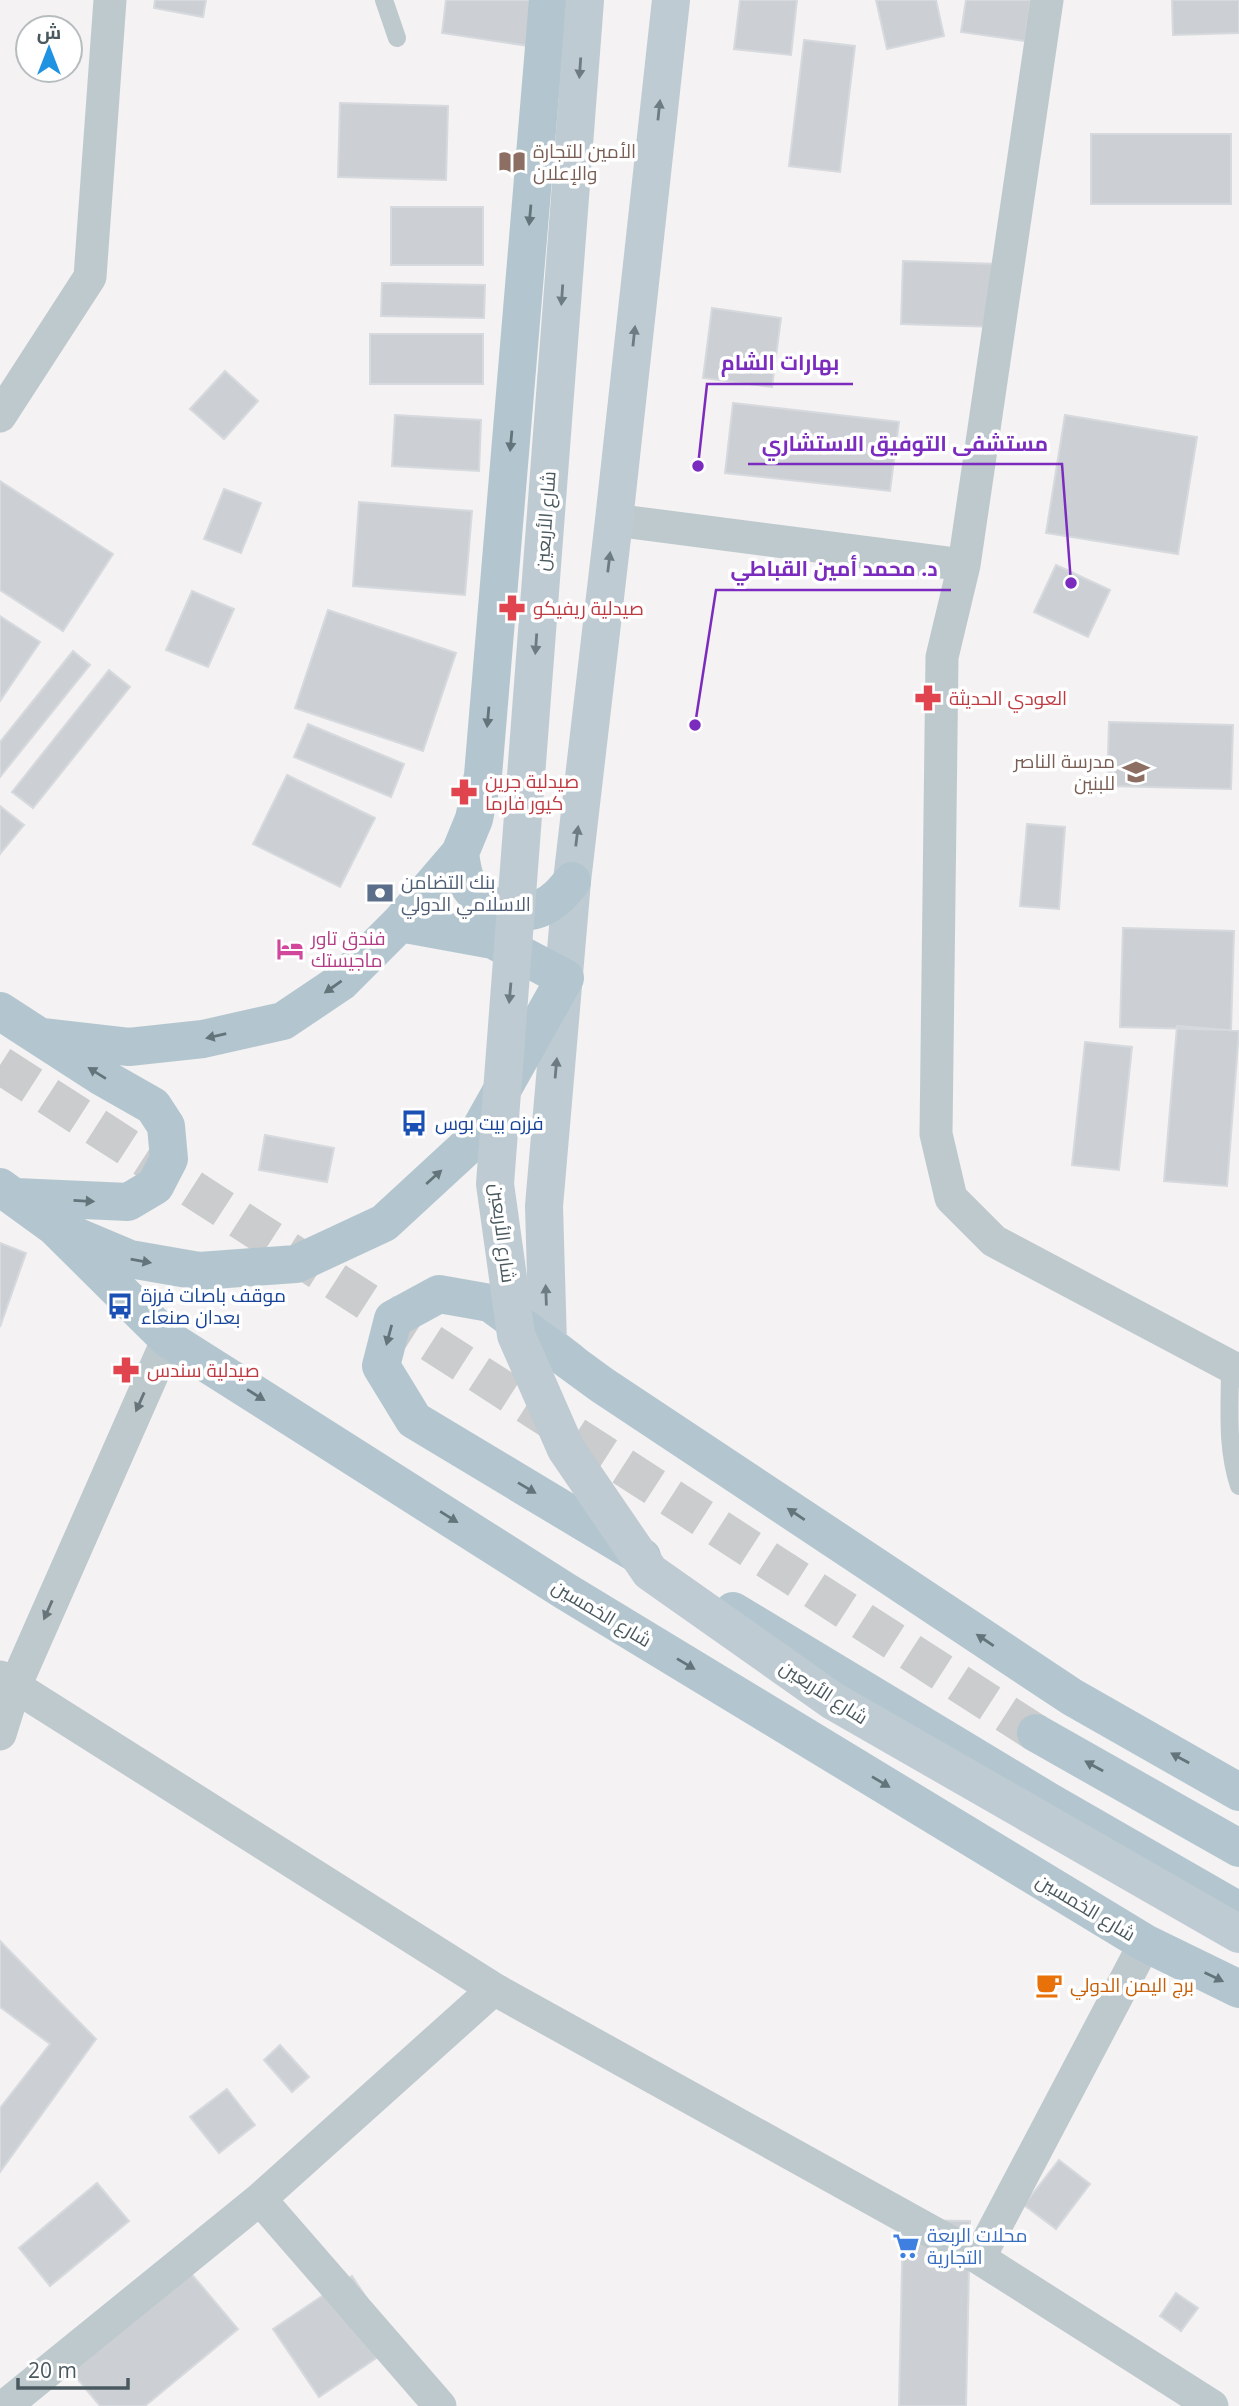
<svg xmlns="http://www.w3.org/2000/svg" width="1239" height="2406" viewBox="0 0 1239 2406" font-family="'Open Sans',Cairo,sans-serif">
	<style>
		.building { fill: #ccd0d4; stroke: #d6d9dd; stroke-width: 2 }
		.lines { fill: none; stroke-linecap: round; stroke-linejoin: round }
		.primary-tunnel { stroke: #cacccd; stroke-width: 38; stroke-dasharray: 38 19; stroke-linecap: butt }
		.service { stroke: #bec9ce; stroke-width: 18 }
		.minor { stroke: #bec9ce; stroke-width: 33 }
		.secondary { stroke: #bfcbd3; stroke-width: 38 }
		.primary { stroke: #b3c6cf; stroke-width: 38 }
		.secondary-bridge { stroke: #bfcbd3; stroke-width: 38 }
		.oneway { fill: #6d7b82 }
		.oneway2 { fill: #64747b }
		.oneway3 { fill: #67757b }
		.labels { text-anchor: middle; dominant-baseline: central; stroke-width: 7; stroke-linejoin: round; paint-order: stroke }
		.education-label { font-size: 19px; fill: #785e54; stroke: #fff; text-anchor: start }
		.street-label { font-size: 19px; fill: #4a595f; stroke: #fff }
		.health-label { font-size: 19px; fill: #be3a42; stroke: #fff; text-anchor: start }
		.service-label { font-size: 19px; fill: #4e5e75; stroke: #fff; text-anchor: start }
		.hotel-label { font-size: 19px; fill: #b23c85; stroke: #fff; text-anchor: start }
		.transit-label { font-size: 19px; fill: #164399; stroke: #fff; text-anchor: start }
		.food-label { font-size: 19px; fill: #c56008; stroke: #fff; text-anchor: start }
		.shop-label { font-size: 19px; fill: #366cbe; stroke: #fff; text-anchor: start }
		.leader { fill: none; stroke: #7b2cbf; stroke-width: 2.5 }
		.callout-dot { fill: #7b2cbf; stroke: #fff; stroke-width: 2.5 }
		.callout-label { font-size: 21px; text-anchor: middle; font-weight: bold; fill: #7b2cbf; stroke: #fff; stroke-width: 7; stroke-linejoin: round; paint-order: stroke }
	</style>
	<rect width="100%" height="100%" fill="#f4f2f2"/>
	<path class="building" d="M155,0H206L203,17L154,8Z
		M446,0H549L542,48L442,33Z
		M740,0H797L791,55L734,49Z
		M876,0H936L944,36L887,49Z
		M966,0H1031L1025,41L961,32Z
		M1172,0H1239V33L1173,35Z
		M804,40L855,46L840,172L789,166Z
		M340,103L448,106L446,180L338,177Z
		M1091,134H1231V204H1091Z
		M391,207H483V265H391Z
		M903,261L999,264L996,327L901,324Z
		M382,283L485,285L484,318L381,316Z
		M712,308L781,318L772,387L703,378Z
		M370,334H483V384H370Z
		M225,371L258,401L224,439L190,409Z
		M733,403L899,422L890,491L725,473Z
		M395,415L481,420L479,471L392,466Z
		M1065,415L1197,437L1178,554L1046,533Z
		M0,481L113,554L63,631L0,590Z
		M224,489L261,503L241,553L204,539Z
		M359,502L472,511L465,595L353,586Z
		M1056,565L1110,590L1088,637L1034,612Z
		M192,591L234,609L208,667L166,650Z
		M328,610L456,653L423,751L295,708Z
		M0,616L40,642L0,701Z
		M73,651L90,665L0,777V742Z
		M109,670L130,687L33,808L12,792Z
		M1109,722L1233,725L1231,789L1107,786Z
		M308,724L404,764L391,797L294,757Z
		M287,775L375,818L340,887L253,844Z
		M0,806L24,825L0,854Z
		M1027,824L1065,827L1059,909L1020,906Z
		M1123,928L1234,931L1231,1030L1120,1027Z
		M1177,1026L1239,1031L1227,1186L1164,1181Z
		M1085,1042L1132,1047L1119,1170L1072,1165Z
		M265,1135L334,1148L327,1182L259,1170Z
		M0,1243L26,1253L0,1327Z
		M0,1941L96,2039L0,2172V2108L50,2044L0,2007Z
		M280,2045L309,2077L292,2092L264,2060Z
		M227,2089L255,2125L219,2153L190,2117Z
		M1059,2160L1090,2184L1056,2229L1024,2205Z
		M97,2183L129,2221L50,2286L19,2248Z
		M903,2220L970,2221L966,2406H899Z
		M173,2252L238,2329L145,2406H100L54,2351Z
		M352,2276L397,2344L319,2397L273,2329Z
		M1176,2293L1198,2308L1181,2331L1160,2316Z"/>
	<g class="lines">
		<path class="primary-tunnel" d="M0,1065L1036,1733"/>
		<path class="service" d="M384,0L397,38
			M1230,1366C1230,1407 1226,1447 1239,1486"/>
		<path class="minor" d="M1047,0L964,565L942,657L936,1134L951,1198L994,1241L1239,1371
			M0,416L90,277L110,0
			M614,520L964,565
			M0,1677L494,1989L979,2258L1212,2406
			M0,1734L15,1686L168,1339
			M260,2199L440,2406
			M979,2258L1145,1943
			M5,2406L260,2199L494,1989"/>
		<path class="secondary" d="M570,1361L548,1344L544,1206L572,881L614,520L671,0"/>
		<path class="primary" d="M460,853C462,866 463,879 472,890C488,910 520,918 543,907C556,901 564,891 572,881
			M0,1011L102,1077L153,1106L166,1126L169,1159L155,1186L128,1202L16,1197
			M42,1037L129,1047L203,1039L283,1021L341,982L400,923L460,853L474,819L483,775L548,0
			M0,1187L55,1227L168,1339L565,1591L1145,1943L1239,1989
			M73,1235L130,1259L199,1271L296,1264L384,1223L474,1140L565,978L493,940L400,923
			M642,1557L414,1420L381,1366L393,1319L439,1294L490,1303L602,1385L1072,1697L1239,1792
			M733,1611L1048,1801L1239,1911
			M1036,1733L1239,1848"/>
		<path class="secondary-bridge" d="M585,0L495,1184L516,1335L566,1449L650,1572L833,1701L1239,1934"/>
	</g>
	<defs><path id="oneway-solid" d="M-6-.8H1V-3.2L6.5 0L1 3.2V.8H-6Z" transform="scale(1.75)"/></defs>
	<g class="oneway">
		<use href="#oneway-solid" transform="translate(580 68) rotate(94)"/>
		<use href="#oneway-solid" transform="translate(659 110) rotate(-84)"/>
		<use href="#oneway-solid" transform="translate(562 295) rotate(94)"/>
		<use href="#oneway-solid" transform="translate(634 336) rotate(-84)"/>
		<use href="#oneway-solid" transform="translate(609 562) rotate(-83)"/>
		<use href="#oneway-solid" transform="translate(536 644) rotate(94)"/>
		<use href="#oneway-solid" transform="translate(577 836) rotate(-83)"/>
		<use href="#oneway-solid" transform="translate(510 993) rotate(95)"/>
		<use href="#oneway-solid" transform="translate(556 1068) rotate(-85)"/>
		<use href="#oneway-solid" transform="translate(546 1295) rotate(-92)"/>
	</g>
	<g class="oneway2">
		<use href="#oneway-solid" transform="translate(530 215) rotate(95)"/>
		<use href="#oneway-solid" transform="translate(511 441) rotate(95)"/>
		<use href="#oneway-solid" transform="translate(488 717) rotate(95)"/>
		<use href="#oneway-solid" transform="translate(333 987) rotate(145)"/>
		<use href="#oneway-solid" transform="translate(216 1036) rotate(167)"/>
		<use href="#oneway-solid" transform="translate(97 1073) rotate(-148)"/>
		<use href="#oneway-solid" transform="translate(434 1177) rotate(-42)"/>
		<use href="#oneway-solid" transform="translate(84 1201) rotate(3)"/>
		<use href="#oneway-solid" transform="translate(141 1261) rotate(10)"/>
		<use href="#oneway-solid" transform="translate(389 1335) rotate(105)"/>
		<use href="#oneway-solid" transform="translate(256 1395) rotate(32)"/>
		<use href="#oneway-solid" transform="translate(527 1488) rotate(31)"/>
		<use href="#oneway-solid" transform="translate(796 1514) rotate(-146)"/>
		<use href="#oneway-solid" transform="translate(449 1517) rotate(32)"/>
		<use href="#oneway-solid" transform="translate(985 1640) rotate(-146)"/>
		<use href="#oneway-solid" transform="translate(686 1664) rotate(31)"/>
		<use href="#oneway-solid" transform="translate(1180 1758) rotate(-151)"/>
		<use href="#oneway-solid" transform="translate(1094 1766) rotate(-151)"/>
		<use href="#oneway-solid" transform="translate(881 1782) rotate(31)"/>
		<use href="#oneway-solid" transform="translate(1214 1977) rotate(26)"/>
	</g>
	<g class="oneway3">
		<use href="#oneway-solid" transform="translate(140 1402) rotate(114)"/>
		<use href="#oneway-solid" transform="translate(48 1610) rotate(114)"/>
	</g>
	<defs>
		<g id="library-bare" transform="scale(2.1)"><path d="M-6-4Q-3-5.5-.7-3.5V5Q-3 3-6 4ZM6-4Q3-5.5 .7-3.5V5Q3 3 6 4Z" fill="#8d6e63" stroke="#fff" stroke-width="2.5" paint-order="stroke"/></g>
		<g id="pharmacy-bare" transform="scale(2.1)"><path d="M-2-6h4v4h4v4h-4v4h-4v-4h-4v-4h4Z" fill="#e0444e" stroke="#fff" stroke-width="2.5" paint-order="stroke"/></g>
		<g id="school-bare" transform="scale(2.1)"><path d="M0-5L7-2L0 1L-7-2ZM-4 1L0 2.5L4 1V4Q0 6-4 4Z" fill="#8d6e63" stroke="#fff" stroke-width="2.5" paint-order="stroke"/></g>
		<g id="bank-bare" transform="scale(2.1)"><path d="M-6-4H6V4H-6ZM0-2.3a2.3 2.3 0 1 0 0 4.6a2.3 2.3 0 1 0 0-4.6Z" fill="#5c6f8a" stroke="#fff" stroke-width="2.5" paint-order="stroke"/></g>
		<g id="hotel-bare" transform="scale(2.1)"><path d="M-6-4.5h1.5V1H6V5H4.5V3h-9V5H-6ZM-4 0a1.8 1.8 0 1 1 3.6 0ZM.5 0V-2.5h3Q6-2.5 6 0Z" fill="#d1479c" stroke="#fff" stroke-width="2.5" paint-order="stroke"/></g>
		<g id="bus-bare" transform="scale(2.1)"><path d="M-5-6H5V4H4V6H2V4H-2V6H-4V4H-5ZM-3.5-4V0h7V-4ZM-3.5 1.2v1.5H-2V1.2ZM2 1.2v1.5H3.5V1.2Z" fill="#1a4fb4" stroke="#fff" stroke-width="2.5" paint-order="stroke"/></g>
		<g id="cafe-bare" transform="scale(2.1)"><path d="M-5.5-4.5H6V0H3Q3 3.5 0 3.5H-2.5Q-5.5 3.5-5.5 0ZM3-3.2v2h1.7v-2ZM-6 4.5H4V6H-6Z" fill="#e8710a" stroke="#fff" stroke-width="2.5" paint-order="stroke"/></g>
		<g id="supermarket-bare" transform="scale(2.1)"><path d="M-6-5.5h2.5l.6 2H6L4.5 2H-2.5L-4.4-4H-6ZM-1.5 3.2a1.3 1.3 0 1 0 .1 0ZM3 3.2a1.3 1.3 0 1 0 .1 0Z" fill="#3f7fe0" stroke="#fff" stroke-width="2.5" paint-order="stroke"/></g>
	</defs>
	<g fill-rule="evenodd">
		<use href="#library-bare" x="512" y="162"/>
		<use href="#pharmacy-bare" x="512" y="608"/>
		<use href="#pharmacy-bare" x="928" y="698"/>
		<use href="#school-bare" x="1136" y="772"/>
		<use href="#pharmacy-bare" x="464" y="792"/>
		<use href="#bank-bare" x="380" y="893"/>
		<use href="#hotel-bare" x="290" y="949"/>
		<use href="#bus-bare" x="414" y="1123"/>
		<use href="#bus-bare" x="120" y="1306"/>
		<use href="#pharmacy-bare" x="126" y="1370"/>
		<use href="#cafe-bare" x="1049" y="1985"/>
		<use href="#supermarket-bare" x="906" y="2246"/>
	</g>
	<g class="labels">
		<g class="education-label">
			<text x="533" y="151">الأمين للتجارة<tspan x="533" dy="22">والإعلان</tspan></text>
			<text x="1115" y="761" text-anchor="end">مدرسة الناصر<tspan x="1115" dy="22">للبنين</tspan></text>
		</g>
		<g class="street-label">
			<text transform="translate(545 521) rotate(-86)">شارع الأربعين</text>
			<text transform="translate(503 1233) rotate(83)">شارع الأربعين</text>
			<text transform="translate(602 1613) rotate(31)">شارع الخمسين</text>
			<text transform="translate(824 1692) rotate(33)">شارع الأربعين</text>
			<text transform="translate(1086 1907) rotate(31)">شارع الخمسين</text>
		</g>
		<g class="health-label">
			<text x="533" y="608">صيدلية ريفيكو</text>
			<text x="949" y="698">العودي الحديثة</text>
			<text x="485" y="781">صيدلية جرين<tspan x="485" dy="22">كيور فارما</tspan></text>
			<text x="147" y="1370">صيدلية سندس</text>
		</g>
		<g class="service-label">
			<text x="401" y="882">بنك التضامن<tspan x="401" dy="22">الاسلامي الدولي</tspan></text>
		</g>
		<g class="hotel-label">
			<text x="311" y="938">فندق تاور<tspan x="311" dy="22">ماجيستك</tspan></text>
		</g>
		<g class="transit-label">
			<text x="435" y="1123">فرزه بيت بوس</text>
			<text x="141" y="1295">موقف باصات فرزة<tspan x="141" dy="22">بعدان صنعاء</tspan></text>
		</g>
		<g class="food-label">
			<text x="1070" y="1985">برج اليمن الدولي</text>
		</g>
		<g class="shop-label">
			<text x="927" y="2235">محلات الربعة<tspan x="927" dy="22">التجارية</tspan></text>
		</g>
	</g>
	<path class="leader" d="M698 466L707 384H853M1071 583L1062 464H748M695 725L716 590H951"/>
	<g class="callout-dot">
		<circle cx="698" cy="466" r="7"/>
		<circle cx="1071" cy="583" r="7"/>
		<circle cx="695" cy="725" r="7"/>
	</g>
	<g class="callout-label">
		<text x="780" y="370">بهارات الشام</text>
		<text x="905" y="451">مستشفى التوفيق الاستشاري</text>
		<text x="834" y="576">د. محمد أمين القباطي</text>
	</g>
	<g transform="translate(49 49)"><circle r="33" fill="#ffffff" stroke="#b7bdbf" stroke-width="2"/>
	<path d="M0-5L12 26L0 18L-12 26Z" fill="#1f93e2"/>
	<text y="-10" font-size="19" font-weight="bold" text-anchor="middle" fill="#4a595f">ش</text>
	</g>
	<path d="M18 2378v10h110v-10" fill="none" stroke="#4a595f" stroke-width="3.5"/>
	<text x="28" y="2378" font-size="21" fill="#4a595f" stroke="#ffffff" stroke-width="5" paint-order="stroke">20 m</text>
</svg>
